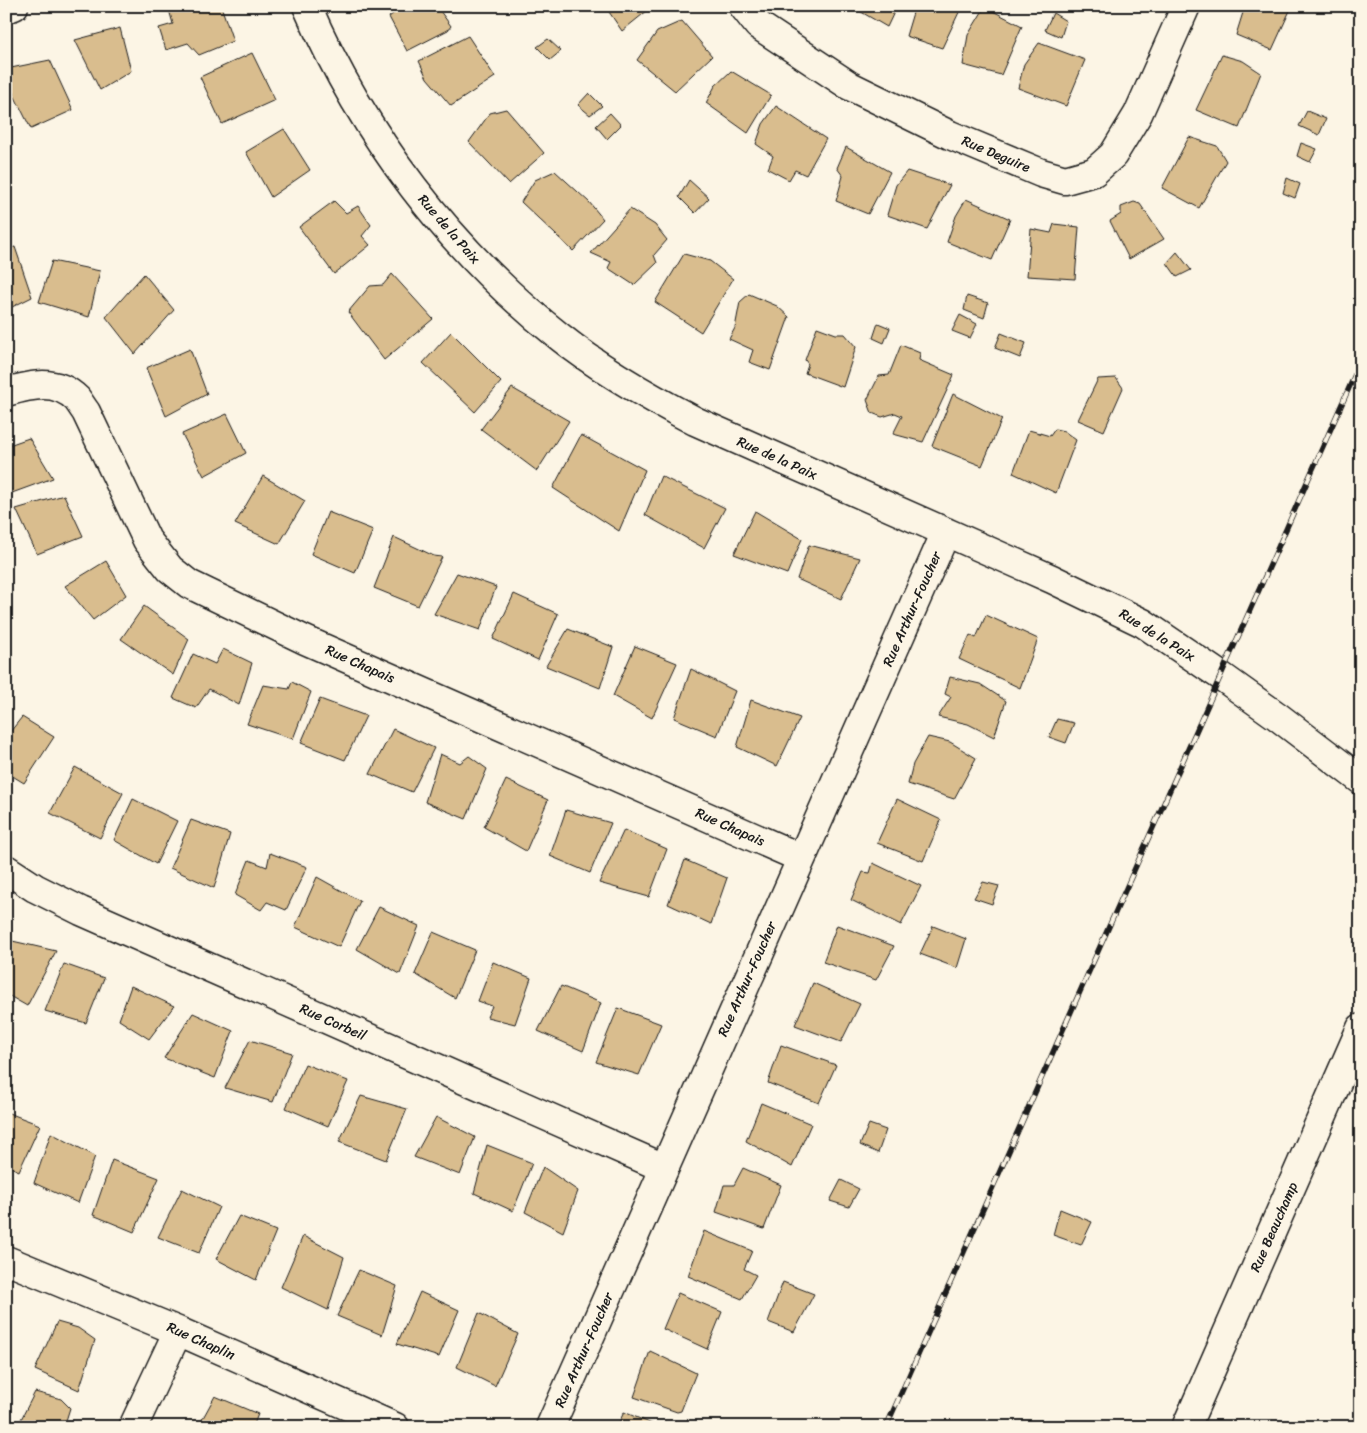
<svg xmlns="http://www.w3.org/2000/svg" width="1367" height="1433" viewBox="0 0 1367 1433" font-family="Sriracha,sans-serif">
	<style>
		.building { fill: #d9bd8e; stroke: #1c1c1c }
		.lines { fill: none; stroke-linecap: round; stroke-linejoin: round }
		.minor-casing { stroke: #1c1c1c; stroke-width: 31 }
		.minor { stroke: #fcf5e5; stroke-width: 28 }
		.rail-casing { stroke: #1c1c1c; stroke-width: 5.5 }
		.rail { stroke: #fcf5e5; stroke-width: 4; stroke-dasharray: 11; stroke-linecap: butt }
		.labels { text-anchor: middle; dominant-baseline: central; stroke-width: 4.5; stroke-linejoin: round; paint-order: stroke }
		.street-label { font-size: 14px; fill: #1c1c1c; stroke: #fcf5e5 }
	</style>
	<rect width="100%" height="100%" fill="#fcf5e5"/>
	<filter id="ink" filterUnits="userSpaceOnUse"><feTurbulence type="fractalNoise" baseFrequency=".02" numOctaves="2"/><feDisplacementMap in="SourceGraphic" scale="10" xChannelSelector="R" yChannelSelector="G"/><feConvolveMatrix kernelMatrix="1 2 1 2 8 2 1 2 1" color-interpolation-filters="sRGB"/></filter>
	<g filter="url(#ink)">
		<path class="building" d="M168,6H221L233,41L199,55L188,43L166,50L159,28L173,24Z
			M396,6H440V11L451,26L448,30L407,51L389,17L398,10Z
			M605,6H653L622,31Z
			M851,6H897L887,27Z
			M915,6H962L942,48L906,36Z
			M1245,6H1292L1272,50L1236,35Z
			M985,7L1022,26L1001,75L963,65L968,35Z
			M1053,13L1066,21L1061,37L1045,30Z
			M682,21L712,56L675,91L637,60L657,32Z
			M120,28L131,71L100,90L75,40Z
			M468,36L495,77L451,106L427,78L419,61Z
			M548,39L561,51L550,60L537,47Z
			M1039,43L1085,60L1066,106L1018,88L1024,64Z
			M252,53L275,100L222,124L200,77Z
			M1222,55L1243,61L1261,73L1239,128L1196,110Z
			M50,60L73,110L31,129L6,79V69Z
			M731,71L771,95L748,133L706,103L715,86Z
			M589,93L602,106L590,115L578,105Z
			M776,106L826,139L806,175L795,170L789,180L768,169L773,156L756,144L763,124Z
			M506,109L544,153L509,184L469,142L490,113Z
			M1307,111L1326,119L1319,135L1299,126Z
			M610,113L621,125L607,139L596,126Z
			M284,129L310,170L271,197L246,152Z
			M1189,137L1217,146L1226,161L1199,208L1162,188Z
			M1301,143L1317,149L1310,162L1297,156Z
			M846,147L890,172L868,214L836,201L843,176L837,168Z
			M555,171L589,202L603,219L573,251L521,202L535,180Z
			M907,171L950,185L927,229L887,215L896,185Z
			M1287,178L1300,184L1295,198L1283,193Z
			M689,180L709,198L695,213L679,197Z
			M966,199L1010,219L992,260L947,242L956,216Z
			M334,201L346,213L358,206L371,225L362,236L370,245L334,274L299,227Z
			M1134,202L1140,204L1164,239L1129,259L1110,221L1121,214V207Z
			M630,209L655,225L667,240L654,255L657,263L634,285L608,268L611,262L591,253Z
			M1054,224L1079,227L1075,279L1027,276L1031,229L1051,233Z
			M15,247L32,297L6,310V249Z
			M1177,252L1191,270L1177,277L1167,263Z
			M684,254L710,261L733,279L701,332L655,302Z
			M52,261L100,271L89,317L39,302Z
			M144,274L174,310L135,354L106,317Z
			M392,274L433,319L384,360L348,312L370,286L383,285Z
			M749,294L777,306L789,317L770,370L749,362L753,350L729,339L735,328L740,302Z
			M967,296L988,303L984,318L964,310Z
			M960,315L977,324L970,338L952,331Z
			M878,323L890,328L884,343L873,338Z
			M817,327L836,334H845L856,347L843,387L805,373L808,364L805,360Z
			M451,332L501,382L475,412L423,363Z
			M1001,333L1026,343L1020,358L995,348Z
			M901,345L920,353L919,360L954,375L923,442L893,434L902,416L895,413L882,417L872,413L867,400L879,376L889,375Z
			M190,349L207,394L166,416L146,368Z
			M1116,378L1123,388L1104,431L1078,420L1098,379Z
			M512,388L569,421L537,471L481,429Z
			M953,394L1002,419L982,466L932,446Z
			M227,414L246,453L204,476L182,434Z
			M1055,429L1064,431L1076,440L1056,493L1013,473L1029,430L1050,436Z
			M581,435L645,470L619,531L553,488Z
			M29,438L53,478L12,493L6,477V446Z
			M263,476L305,501L279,544L235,524Z
			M661,476L725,508L704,548L645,515Z
			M64,495L83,536L37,554L16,509Z
			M755,511L802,539L787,574L734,554Z
			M328,512L373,530L355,573L311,554Z
			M394,537L434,556L442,557L418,606L374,588Z
			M809,545L860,558L841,599L797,579Z
			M106,561L126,595L93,620L65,586Z
			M457,573L496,587L480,630L434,614Z
			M514,594L558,614L538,660L493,639Z
			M144,606L189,639L173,675L121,639Z
			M986,615L1038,639L1020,688L959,659L970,635L976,638Z
			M568,629L613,647L600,688L546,666Z
			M635,646L677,663L652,718L613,696Z
			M223,649L252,663L239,705L209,689L196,708L173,698L193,654L215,664Z
			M691,669L735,691L717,736L674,718Z
			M950,677L980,684L1006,701L994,737L968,724L938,717L951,697L945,694Z
			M292,682L311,692L293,739L247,724L263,685L289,689Z
			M320,699L366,716L345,760L301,743Z
			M751,700L800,718L777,766L737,747Z
			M22,717L54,737L24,783L6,772V737Z
			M1057,719L1074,723L1066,743L1049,737Z
			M393,729L434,748L412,792L370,774Z
			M928,737L950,742L976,758L954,799L908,784L913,764Z
			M440,754L460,763L469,756L487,769L466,819L425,802Z
			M75,767L123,793L100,838L50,813Z
			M506,780L548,800L526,851L484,827Z
			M133,799L177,821L156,864L114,840Z
			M897,799L941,820L923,861L877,843Z
			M566,810L611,823L590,873L550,856Z
			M191,820L230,834L214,888L170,868Z
			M624,830L667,849L649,897L599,883Z
			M270,853L307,867L286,910L267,902L261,910L235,895L249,860L267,867Z
			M685,860L727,878L711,924L668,904Z
			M873,863L921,886L901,925L851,900L863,872L870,873Z
			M317,877L360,901L339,947L295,927Z
			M983,882L999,886L992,904L974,898Z
			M379,907L419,926L400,974L357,949Z
			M837,925L894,946L876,980L823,962Z
			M933,926L966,939L957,968L920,954Z
			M433,932L475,950L455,998L415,974Z
			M8,940L56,951L27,1006L6,994V944Z
			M493,962L531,978L515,1024L487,1017L492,1006L478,1001Z
			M64,964L104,978L86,1023L45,1011Z
			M813,983L860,1004L841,1042L795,1025Z
			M131,986L174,1006L149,1039L119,1020Z
			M561,986L601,1003L583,1051L538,1031Z
			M618,1008L661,1024L639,1075L596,1062Z
			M193,1013L233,1031L215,1078L164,1058Z
			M250,1040L292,1053L273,1102L225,1088Z
			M781,1045L836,1065L819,1103L768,1083Z
			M305,1064L348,1081L328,1126L286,1108Z
			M361,1096L407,1109L386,1160L339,1142Z
			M761,1103L811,1124L792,1167L746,1141Z
			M6,1112L40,1125L19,1171L6,1165Z
			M436,1117L475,1137L460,1175L414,1157Z
			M869,1124L886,1130L878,1153L860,1145Z
			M51,1133L95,1156L78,1203L34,1183Z
			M487,1145L532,1163L513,1211L474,1193Z
			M112,1160L159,1178L134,1232L93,1215Z
			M543,1167L578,1191L563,1232L525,1212Z
			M743,1168L781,1185L764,1229L716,1212L724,1185H734Z
			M841,1180L859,1189L849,1207L830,1201Z
			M182,1189L219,1207L199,1253L158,1237Z
			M1060,1209L1092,1222L1081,1245L1053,1235Z
			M239,1216L276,1231L256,1280L216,1259Z
			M704,1231L752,1251L744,1269L756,1275L742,1299L688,1276Z
			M303,1236L344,1257L328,1310L281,1287Z
			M359,1270L397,1286L382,1335L337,1316Z
			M783,1282L814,1294L794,1332L768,1322Z
			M420,1292L459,1310L439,1357L397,1344Z
			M678,1293L722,1312L707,1349L663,1329Z
			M479,1313L518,1334L495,1386L457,1367Z
			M57,1322L78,1328L95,1340L79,1390L35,1370Z
			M650,1351L696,1373L681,1411L677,1412L634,1397Z
			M35,1392L61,1399L70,1408L64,1427H17Z
			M215,1396L258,1414L253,1427H198Z
			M624,1412L659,1427H617Z"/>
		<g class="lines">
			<g class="minor-casing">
				<path id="minor" d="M307,6C363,135 450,250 560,337C601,370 649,397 695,421L1052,579L1143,623L1221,676L1277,716L1361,780
					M743,6L758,25L850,86L950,135L1041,173L1065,180L1094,172L1113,155L1138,114L1186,6
					M6,9L14,6
					M6,392C31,385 56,378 77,399C80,403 83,408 86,412L147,540L170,569L189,584L305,640L801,858
					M6,869L35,888L81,911L664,1168
					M6,1260L178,1331L395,1427
					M133,1427L178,1331
					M550,1427L946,532
					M1186,1427L1361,1028"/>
			</g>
			<use href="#minor" class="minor"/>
			<g class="rail-casing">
				<path id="rail" d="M886,1427L1361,361"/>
			</g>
			<use href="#rail" class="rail"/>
		</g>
	</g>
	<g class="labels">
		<g class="street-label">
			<text transform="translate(996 154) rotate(23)">Rue Deguire</text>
			<text transform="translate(449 229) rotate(49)">Rue de la Paix</text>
			<text transform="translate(777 458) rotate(24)">Rue de la Paix</text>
			<text transform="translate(912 609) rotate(-66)">Rue Arthur-Foucher</text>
			<text transform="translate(1157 635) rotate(32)">Rue de la Paix</text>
			<text transform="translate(360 664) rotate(24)">Rue Chapais</text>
			<text transform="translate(730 827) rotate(24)">Rue Chapais</text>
			<text transform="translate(747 979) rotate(-66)">Rue Arthur-Foucher</text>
			<text transform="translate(333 1022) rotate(24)">Rue Corbeil</text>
			<text transform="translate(1274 1227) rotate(-66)">Rue Beauchamp</text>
			<text transform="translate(201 1341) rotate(24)">Rue Chaplin</text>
			<text transform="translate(584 1350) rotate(-66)">Rue Arthur-Foucher</text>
		</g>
	</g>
	<rect width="1367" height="1433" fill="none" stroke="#fcf5e5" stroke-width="25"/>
	<rect x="12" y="12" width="1342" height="1408" fill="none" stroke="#1c1c1c" stroke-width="2" filter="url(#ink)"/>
</svg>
